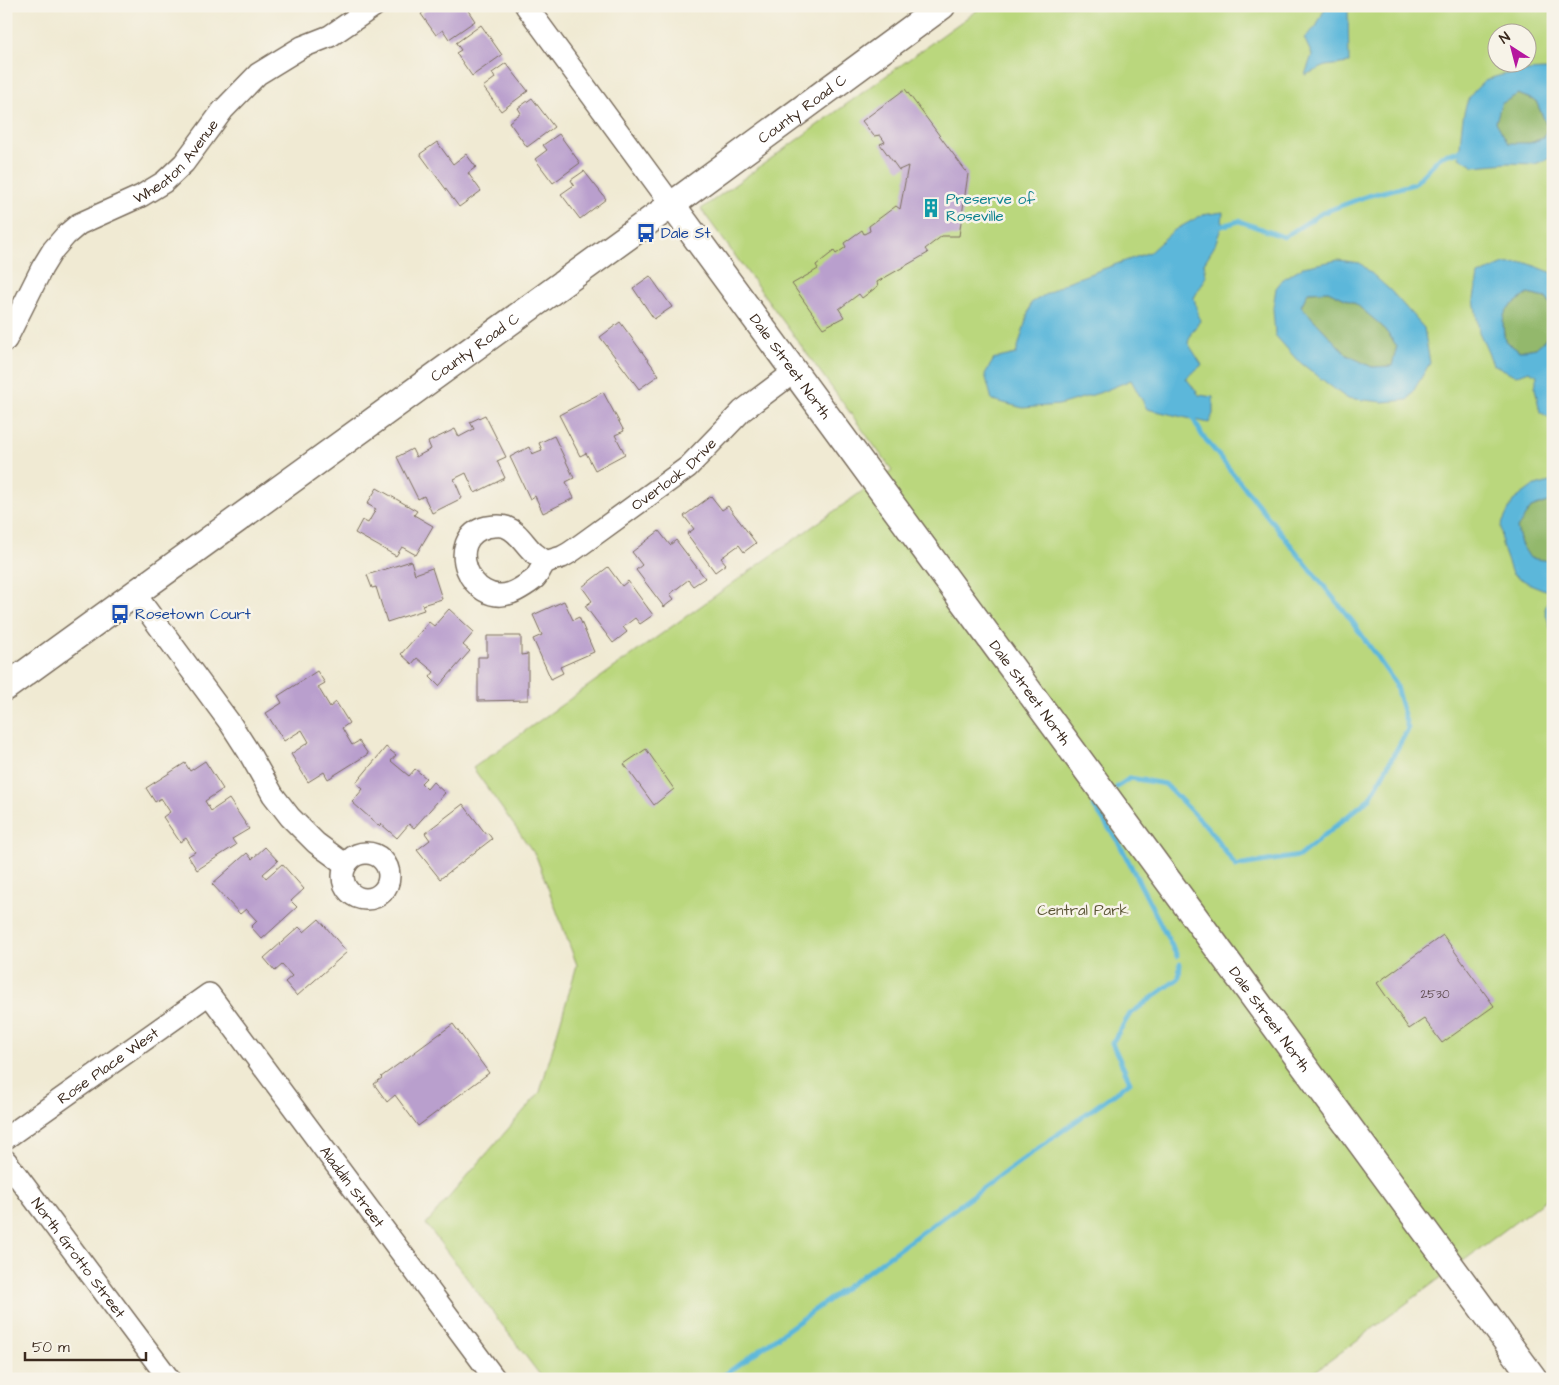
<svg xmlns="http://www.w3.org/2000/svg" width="1559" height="1385" viewBox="0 0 1559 1385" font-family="'Architects Daughter',sans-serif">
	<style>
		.green { fill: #bad77d; stroke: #7a804e; fill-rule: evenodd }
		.forest { fill: #93b86c; stroke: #677145 }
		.water { fill: #5cb7da; stroke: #4c707c; fill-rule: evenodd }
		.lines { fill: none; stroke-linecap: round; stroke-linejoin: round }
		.stream { stroke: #5cb7da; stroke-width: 5 }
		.building { fill: #b99fcd }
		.minor-casing { stroke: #7a6d5d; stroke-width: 24 }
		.major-casing { stroke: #7a6d5d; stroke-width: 29 }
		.minor { stroke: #fff; stroke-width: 21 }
		.major { stroke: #fff; stroke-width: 26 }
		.labels { text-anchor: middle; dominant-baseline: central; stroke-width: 5; stroke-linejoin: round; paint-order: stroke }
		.number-label { font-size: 12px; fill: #5a474a }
		.street-label { font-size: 15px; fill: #3b2a1e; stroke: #f7f3e8 }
		.culture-label { font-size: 15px; fill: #0d838f; stroke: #f7f3e8; text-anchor: start }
		.transit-label { font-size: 15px; fill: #164399; stroke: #f7f3e8; text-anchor: start }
		.park-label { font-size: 15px; fill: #5b5536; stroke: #f7f3e8 }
	</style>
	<rect width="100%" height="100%" fill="#f7f3e8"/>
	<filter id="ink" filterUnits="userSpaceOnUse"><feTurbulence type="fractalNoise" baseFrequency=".02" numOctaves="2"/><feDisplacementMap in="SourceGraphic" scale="10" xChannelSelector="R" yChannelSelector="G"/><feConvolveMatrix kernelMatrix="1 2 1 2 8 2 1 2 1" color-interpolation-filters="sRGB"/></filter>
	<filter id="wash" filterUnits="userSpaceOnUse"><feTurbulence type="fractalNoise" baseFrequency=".0096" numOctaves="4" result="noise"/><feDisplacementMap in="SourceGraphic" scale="20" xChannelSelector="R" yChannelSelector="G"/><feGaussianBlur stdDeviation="1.12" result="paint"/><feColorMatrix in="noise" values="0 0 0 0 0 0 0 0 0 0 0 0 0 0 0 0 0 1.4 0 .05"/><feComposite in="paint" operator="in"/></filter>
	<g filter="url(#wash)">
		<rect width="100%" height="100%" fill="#f0ead3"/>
		<path class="green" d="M983,6H1553V1194L1305,1379H543L426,1224L540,1092L577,965L536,856L473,768L892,470L701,209ZM1496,32H1526V62H1496Z"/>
		<path class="forest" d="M1518,94L1536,101L1548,128L1543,138L1530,143L1508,144L1496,122L1500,104Z
			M1328,291L1356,304L1382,326L1397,346L1392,366L1372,367L1347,355L1301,306L1308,292Z
			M1528,294L1546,298L1553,308V332L1536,348L1519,351L1505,341C1500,311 1504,310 1528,294Z
			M1553,500V560L1550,561L1530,559L1521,544L1517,528L1531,508Z"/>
		<path class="water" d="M1326,6H1348L1349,63L1326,66L1305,75L1312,55L1304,38L1316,27Z
			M1553,64V157L1535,164L1508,163L1474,166L1459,157C1461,139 1461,117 1468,100C1471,94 1481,83 1487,80C1501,73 1531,70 1548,70ZM1518,94L1536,101L1548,128L1543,138L1530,143H1508L1496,122L1501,104Z
			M1223,212L1222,226L1214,247L1204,263L1206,276L1194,298L1200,321L1191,333L1188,343L1202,365L1186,378L1199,395L1213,397V414L1209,423L1147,409L1131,380L1099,393L1059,405L1023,408L992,400L985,374L994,359L1016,354L1031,303L1067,282L1150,252L1173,231L1202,215Z
			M1338,260L1360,263L1391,291L1424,328L1430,363L1408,400L1383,402L1346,398L1297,360L1275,335L1273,308L1276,288L1284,278L1303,267ZM1328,291L1356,304L1382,326L1397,346L1392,366L1372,367L1347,355L1301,306L1308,292Z
			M1527,263L1553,273V308L1546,298L1528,294C1504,310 1500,311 1505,341L1519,351L1536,348L1553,332V420L1540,412L1535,388L1537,375L1529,371L1516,376L1493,364L1479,332L1474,299L1478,275L1504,264Z
			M1553,481V500L1531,508L1517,528L1521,544L1530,558L1550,561L1553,560V637L1545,610L1550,592L1530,584L1512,574L1502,545L1501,526L1513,501L1532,487Z"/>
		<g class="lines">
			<path class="stream" d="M1222,226L1239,221L1284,237L1322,213L1367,196L1414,184L1441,156L1460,151
				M1117,787L1130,778L1165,784L1208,828L1236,866L1299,856L1370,798L1408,729L1395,683L1352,621L1202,435L1191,414
				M1093,805L1119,843L1177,956
				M719,1379L1130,1082L1112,1043L1130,1014L1179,978L1180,964"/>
		</g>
		<g id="blocks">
			<path class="building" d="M431,6H465L475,21L449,39L443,30L436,35L421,14Z
				M481,25L502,55L472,76L456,53L461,50L456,43Z
				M506,63L528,91L501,111L483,87L495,78L492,73Z
				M905,89L968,174L959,236H942L925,249L928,253L877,282L878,286L862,298L859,294L839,309L844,317L823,328L792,284L813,272L818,269L816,265L834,251L836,254L846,247L844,243L862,230L864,234L870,231L869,226L896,206L900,209L908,166L899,170L880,144L885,142L880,135L874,136L862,121Z
				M532,98L554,127L527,147L509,122L521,113L518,108Z
				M559,134L580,163L553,183L535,159L547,150L543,145Z
				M437,142L453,164L466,154L476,167L468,173L481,191L459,207L420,154Z
				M584,171L606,199L580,219L561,194L574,185L571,180Z
				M650,276L672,307L654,319L633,288Z
				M620,322L659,375L639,389L600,337Z
				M603,392L624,431L615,435L625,454L595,470L586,453L580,456L559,415Z
				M485,415L506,457L497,461L505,478L475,493L466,473L454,479L462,498L432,513L424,496L418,499L397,457L412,449L416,457L431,449L428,442L455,429L459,437L474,429L470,422Z
				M554,436L574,478L566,482L574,498L543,513L535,496L530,499L510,457L529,447L532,454L542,450L539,443Z
				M377,488L417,511L414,515L433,526L416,555L402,547L396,556L355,533L362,520L368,523L376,509L367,504Z
				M711,496L722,510L728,506L756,543L744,552L739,545L721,558L726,564L715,572L687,534L694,529L684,516Z
				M659,531L670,545L676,540L705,578L693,586L688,580L670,594L674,599L664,607L636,570L642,565L632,552Z
				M411,561L415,574L432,568L442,599L422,605L424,610L387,622L376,587L372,588L367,575Z
				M608,567L622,586L628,581L653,615L640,624L635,618L623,627L627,632L613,643L585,606L592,601L582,587Z
				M564,601L573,620L579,617L594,652L560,667L563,673L551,679L533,639L542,635L533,615Z
				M449,609L474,632L463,645L470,651L439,686L430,677L434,672L417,658L412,664L401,654L429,622L434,626Z
				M487,636H521V655L528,654V700L478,701V657H487Z
				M317,671L325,683L318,687L330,707L336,702L349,723L342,728L352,745L359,741L368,754L328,779L324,772L308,782L291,754L309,742L302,730L284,741L266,713L282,703L278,696Z
				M386,747L396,755L391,761L409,776L415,769L426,778L421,783L427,789L433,782L445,793L414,828L409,824L397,838L381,824L379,826L352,802L363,789L356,783Z
				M646,749L674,789L654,805L624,764Z
				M205,761L223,789L205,801L211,811L229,799L249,829L232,839L236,845L197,870L188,856L195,852L186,838L180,842L163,817L170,812L161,798L155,802L146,788L185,763L190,771Z
				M463,804L486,834L488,833L492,839L440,879L417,850L430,840L425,833Z
				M265,847L278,861L263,874L266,878L282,864L304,889L291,901L297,907L262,939L251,927L257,921L246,909L240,914L212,884L247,853L252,859Z
				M319,919L347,952L297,996L285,982L292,976L282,965L275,971L264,958L299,927L304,932Z
				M1443,935L1494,1006L1442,1043L1424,1019L1409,1029L1377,983Z
				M453,1024L489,1073L418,1126L395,1095L387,1102L374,1084L382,1078L381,1077Z"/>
		</g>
	</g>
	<g filter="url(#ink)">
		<use href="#blocks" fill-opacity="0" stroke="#7a6d5d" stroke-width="1"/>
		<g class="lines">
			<g class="minor-casing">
				<g id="minor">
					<path d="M526,6L672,205"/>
					<path id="s1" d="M6,340L42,268L53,250L66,235L79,224L141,196L164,182L184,163L223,110L258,74L302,47L330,36L374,6"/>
					<path id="s2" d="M546,562C542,559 538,556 534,553C524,544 519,532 506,527C501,525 493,526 487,527C442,538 471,608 511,593C517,591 533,581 536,577C540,572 542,564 547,562C552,559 557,559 562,557C566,555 571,552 575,549L688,467L742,411L794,372"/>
					<path d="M135,594L230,723L248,751L273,795L290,817L316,843L346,865"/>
					<circle cx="366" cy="876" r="23"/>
					<path id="s3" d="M6,1138L209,994L495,1379"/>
					<path id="s4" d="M6,1161L169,1379"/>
				</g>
			</g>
			<g class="major-casing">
				<g id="major">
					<path id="s5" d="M672,205L1534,1379"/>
					<path id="s6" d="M6,687L685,195L942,6"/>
				</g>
			</g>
			<use href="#minor" class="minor"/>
			<use href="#major" class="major"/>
		</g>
	</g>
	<defs>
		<g id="building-bare" transform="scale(1.5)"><path d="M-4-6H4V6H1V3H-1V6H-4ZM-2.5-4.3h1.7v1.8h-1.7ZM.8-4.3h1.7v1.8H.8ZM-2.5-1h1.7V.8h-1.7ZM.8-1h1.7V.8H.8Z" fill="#0f9aa8" stroke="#f7f3e8" stroke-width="2.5" paint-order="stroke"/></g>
		<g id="bus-bare" transform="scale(1.5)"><path d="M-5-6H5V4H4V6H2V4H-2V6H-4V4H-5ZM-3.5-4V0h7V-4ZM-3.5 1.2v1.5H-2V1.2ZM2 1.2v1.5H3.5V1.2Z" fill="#1a4fb4" stroke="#f7f3e8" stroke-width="2.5" paint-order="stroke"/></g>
	</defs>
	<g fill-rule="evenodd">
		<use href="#building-bare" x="931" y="208"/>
		<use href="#bus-bare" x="646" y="233"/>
		<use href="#bus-bare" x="120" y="614"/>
	</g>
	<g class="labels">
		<g class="number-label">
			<text x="1435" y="994">2530</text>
		</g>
		<g class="street-label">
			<text stroke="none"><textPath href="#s6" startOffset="984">County Road C</textPath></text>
			<text stroke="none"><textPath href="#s1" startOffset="256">Wheaton Avenue</textPath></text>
			<text stroke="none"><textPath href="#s6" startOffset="579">County Road C</textPath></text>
			<text stroke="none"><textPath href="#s5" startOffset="200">Dale Street North</textPath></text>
			<text stroke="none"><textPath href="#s2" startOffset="386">Overlook Drive</textPath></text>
			<text stroke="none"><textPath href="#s5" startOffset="605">Dale Street North</textPath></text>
			<text stroke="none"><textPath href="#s5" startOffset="1010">Dale Street North</textPath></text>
			<text stroke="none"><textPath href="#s3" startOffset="125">Rose Place West</textPath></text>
			<text stroke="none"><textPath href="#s3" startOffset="489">Aladdin Street</textPath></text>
			<text stroke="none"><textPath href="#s4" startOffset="121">North Grotto Street</textPath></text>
		</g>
		<g class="culture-label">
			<text x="946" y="199">Preserve of<tspan x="946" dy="17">Roseville</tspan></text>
		</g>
		<g class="transit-label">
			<text x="661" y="233">Dale St</text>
			<text x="135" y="614">Rosetown Court</text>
		</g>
		<g class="park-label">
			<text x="1083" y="910">Central Park</text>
		</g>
	</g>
	<rect width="1559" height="1385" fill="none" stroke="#f7f3e8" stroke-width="25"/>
	<g transform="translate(1512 48) rotate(324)"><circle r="24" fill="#f7f3e8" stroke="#aca397"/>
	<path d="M0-4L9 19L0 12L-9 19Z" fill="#b5179e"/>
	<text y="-8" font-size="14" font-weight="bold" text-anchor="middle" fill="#3b2a1e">N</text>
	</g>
	<path d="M25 1352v8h121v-8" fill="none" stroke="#3b2a1e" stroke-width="2.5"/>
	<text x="32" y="1352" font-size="15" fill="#3b2a1e" stroke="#f7f3e8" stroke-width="4" paint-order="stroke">50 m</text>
</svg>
